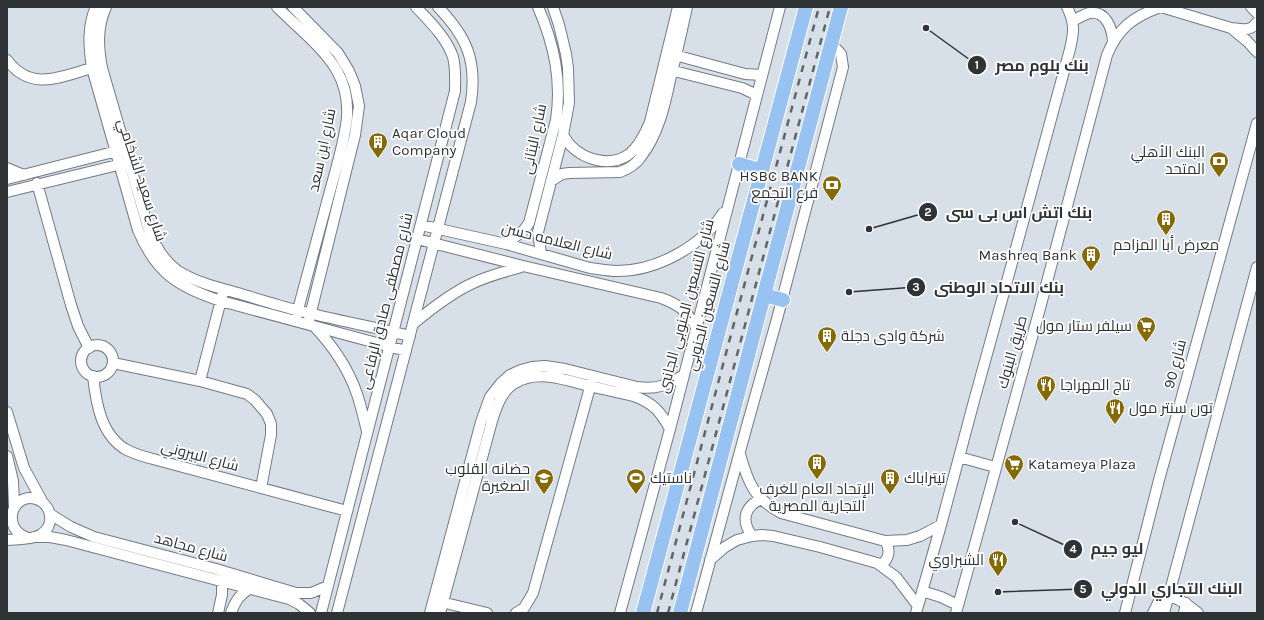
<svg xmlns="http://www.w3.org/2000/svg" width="1264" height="620" viewBox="0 0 1264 620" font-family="Karla,Cairo,sans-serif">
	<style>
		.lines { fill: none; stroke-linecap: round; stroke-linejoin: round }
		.minor-casing { stroke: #747b84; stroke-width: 12 }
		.highway-casing { stroke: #fff; stroke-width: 16 }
		.minor { stroke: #fff; stroke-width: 10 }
		.highway { stroke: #98c2f1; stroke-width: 14 }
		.rail { stroke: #60656a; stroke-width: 2.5; stroke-dasharray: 7 7; stroke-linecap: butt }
		.labels { text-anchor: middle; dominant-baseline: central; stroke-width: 3.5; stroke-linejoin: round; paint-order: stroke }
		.poi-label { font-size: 15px; fill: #2f3336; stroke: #fff; text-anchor: start }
		.street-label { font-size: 15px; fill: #2f3336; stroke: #fff }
		.leader { fill: none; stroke: #2f3336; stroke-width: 1.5 }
		.callout-dot { fill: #2f3336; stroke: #fff; stroke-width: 1.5 }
		.mark-label { font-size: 12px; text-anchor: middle; font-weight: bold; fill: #fff }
		.callout-label { font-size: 16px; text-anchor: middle; font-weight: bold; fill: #2f3336; stroke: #fff; stroke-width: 3.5; stroke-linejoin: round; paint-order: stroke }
	</style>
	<rect width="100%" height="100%" fill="#d7dfe9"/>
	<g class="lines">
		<g class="minor-casing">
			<path id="minor" d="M96,7C87,26 89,48 92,68L138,230C156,273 178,287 221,301L406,351
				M106,7C97,27 98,47 102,68L148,227C154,244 162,260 178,271C197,283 220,288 241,294C261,300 280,306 300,311C336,320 373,327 410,336
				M277,7C295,25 325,49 337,71C345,85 348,101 347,117C345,140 336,169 330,191C319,233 307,275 296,317
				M293,7L338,53L349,71L355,86L359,106L355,135L309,320
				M1161,7L1231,28L1247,41L1257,52
				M1251,7L1257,13
				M1073,21C1078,18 1084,14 1090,13C1106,11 1112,28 1113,41
				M1231,28C1242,29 1251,32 1257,22
				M671,54L745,74L762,75
				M7,60C31,92 60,77 92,68
				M666,69L742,88L757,95
				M563,135C566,139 568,143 571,146C585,160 610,167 628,155C639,147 645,134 650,122L678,7
				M7,168L24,175
				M7,179L121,150
				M551,181L562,174L569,173L620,172C628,169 636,164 640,158C659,134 665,104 671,76C677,53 682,30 687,7
				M37,183L71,305L78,326L89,348
				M7,192L126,163
				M421,225L506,244L590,268C599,269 608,271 617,271C657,271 702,246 723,213
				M417,239L523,266L661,298C678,304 687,311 696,327
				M506,244L524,230L529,223L556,120C562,80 554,44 538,7
				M541,254L538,232L563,135L569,103L568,68L566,54L559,25L553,7
				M413,324C431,309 450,294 471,284C487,276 504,272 521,267
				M314,326C333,346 348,368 357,394C361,406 364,419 367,431
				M81 361a16 16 0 1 1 32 0a16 16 0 1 1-32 0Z
				M113,363L200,381L247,394L255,400L267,414L271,424V435L261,488
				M93,376C96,403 101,436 127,450C135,454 145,457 153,459L347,511
				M200,381L222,296
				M7,412L24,468L42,501
				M740,454C748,483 754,498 781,513L885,541L907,540L920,536L941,525
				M7,456L13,481L14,506
				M959,457L995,467
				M50,514L71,527L94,537L216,569L296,593H311L328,586
				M752,536C741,521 744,507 761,499
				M34,537H50L66,540L289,599L299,604L310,613
				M7,540C17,539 31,540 40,535C56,526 52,504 36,499C12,492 0,529 28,538
				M710,560L725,547L737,540L752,536L762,535L773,536L820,547L877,563L896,577L918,606
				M881,565C889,559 891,550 885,541
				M922,591L941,597L958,605
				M437,601L487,613
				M218,613L222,595V582
				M231,613C235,602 239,595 249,589
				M321,613L455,91C455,80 456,68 453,57C446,37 430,22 416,7
				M337,613L471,102C477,61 467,37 438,7
				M430,613L481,422L490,397L501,383L510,375L521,370L532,367L545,366L565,369L637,387C657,390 667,385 684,375
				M440,613L492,421C496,408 502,390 515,383C538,369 566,380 589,386C604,389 619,393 634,396C653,403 660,411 670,429
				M516,613L524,608L533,593L592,380
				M620,613L670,429L780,7
				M696,613L748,422L777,319L843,67L841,54L831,43
				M916,613L941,525L974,401L1006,285L1070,49C1074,32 1075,23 1067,7
				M956,613L1039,312L1107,55C1118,28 1133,17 1160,7
				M1125,613L1159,480L1257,123
				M1153,613L1160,599L1166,595C1179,598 1188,605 1198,613
				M1164,613L1257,267
				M1184,613L1186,603"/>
		</g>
		<g class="highway-casing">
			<path id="highway" d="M739,164L762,171
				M764,295L783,300
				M643,613L806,7
				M680,613L764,295L841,7"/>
		</g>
		<use href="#minor" class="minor"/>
		<use href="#highway" class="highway"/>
		<path class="rail" d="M657,613L729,342L819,7
			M668,613L830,7"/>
	</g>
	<defs>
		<g id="building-pin" transform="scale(1)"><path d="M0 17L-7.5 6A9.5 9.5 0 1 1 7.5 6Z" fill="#856a04" stroke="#fff"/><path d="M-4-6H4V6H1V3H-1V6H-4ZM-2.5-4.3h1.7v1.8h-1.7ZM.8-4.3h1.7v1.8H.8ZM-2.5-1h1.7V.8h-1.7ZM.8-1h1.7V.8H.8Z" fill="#fff"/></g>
		<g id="bank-pin" transform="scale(1)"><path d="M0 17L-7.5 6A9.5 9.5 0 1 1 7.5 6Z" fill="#856a04" stroke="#fff"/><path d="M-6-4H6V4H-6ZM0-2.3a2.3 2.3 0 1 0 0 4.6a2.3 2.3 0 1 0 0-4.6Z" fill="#fff"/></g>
		<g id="supermarket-pin" transform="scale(1)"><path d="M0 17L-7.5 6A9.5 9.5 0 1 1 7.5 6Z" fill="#856a04" stroke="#fff"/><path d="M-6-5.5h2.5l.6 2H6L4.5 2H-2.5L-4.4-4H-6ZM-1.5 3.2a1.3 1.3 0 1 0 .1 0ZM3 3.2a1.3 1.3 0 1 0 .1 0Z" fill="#fff"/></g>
		<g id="restaurant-pin" transform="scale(1)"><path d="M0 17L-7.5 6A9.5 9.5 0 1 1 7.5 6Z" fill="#856a04" stroke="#fff"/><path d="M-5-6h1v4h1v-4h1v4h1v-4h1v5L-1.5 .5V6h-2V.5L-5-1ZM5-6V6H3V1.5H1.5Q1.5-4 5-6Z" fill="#fff"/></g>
		<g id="school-pin" transform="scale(1)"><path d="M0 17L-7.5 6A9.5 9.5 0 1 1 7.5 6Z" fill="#856a04" stroke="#fff"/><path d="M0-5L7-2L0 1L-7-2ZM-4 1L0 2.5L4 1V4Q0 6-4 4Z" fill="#fff"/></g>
		<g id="stadium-pin" transform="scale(1)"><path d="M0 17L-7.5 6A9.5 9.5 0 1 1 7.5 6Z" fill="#856a04" stroke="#fff"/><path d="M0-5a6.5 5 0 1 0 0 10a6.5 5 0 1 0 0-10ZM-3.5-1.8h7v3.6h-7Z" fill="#fff"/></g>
	</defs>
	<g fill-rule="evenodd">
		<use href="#building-pin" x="378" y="142"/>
		<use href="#bank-pin" x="1219" y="161"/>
		<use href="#bank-pin" x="832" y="185"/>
		<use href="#building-pin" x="1166" y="219"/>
		<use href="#building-pin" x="1091" y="255"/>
		<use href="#supermarket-pin" x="1146" y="326"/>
		<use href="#building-pin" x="827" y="336"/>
		<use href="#restaurant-pin" x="1046" y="385"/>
		<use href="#restaurant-pin" x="1115" y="408"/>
		<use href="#building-pin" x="817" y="463"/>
		<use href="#supermarket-pin" x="1014" y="464"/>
		<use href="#school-pin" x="544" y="478"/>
		<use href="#stadium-pin" x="636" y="478"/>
		<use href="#building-pin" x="890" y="478"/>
		<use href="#restaurant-pin" x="998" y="560"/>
	</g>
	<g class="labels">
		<g class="poi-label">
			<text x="392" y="133">Aqar Cloud<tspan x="392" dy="17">Company</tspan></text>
			<text x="1205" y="152" text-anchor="end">البنك الأهلي<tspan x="1205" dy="17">المتحد</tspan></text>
			<text x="818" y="176" text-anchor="end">HSBC BANK<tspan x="818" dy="17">فرع التجمع</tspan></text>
			<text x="1166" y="245" text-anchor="middle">معرض أبا المزاحم</text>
			<text x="1077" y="255" text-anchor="end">Mashreq Bank</text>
			<text x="1132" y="326" text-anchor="end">سيلفر ستار مول</text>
			<text x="841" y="336">شركة وادى دجلة</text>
			<text x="1060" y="385">تاج المهراجا</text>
			<text x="1129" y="408">تون سنتر مول</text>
			<text x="1028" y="464">Katameya Plaza</text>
			<text x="530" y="469" text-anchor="end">حضانه القلوب<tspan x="530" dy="17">الصغيرة</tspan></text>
			<text x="650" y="478">ناستيك</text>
			<text x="904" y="478">تيتراباك</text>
			<text x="817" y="489" text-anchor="middle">الإتحاد العام للغرف<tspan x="817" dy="17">التجارية المصرية</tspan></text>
			<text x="984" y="560" text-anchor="end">الشبراوي</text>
		</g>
		<g class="street-label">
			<text transform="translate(534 139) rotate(-78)">شارع البتانى</text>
			<text transform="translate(322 150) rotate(-78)">شارع ابن سعد</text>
			<text transform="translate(142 180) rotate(72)">شارع سعيد الشخامي</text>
			<text transform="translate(557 241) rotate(14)">شارع العلامه حسن</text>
			<text transform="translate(386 301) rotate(-76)">شارع مصطفى صادق الرفاعى</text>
			<text transform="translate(686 306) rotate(-75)">شارع التسعين الجنوبي الجانبى</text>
			<text transform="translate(708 306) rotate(-75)">شارع التسعين الجنوبي</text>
			<text transform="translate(1012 352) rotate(-74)">طريق البنوك</text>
			<text transform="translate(1175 364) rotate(-75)">شارع 90</text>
			<text transform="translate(200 456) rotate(15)">شارع البيروني</text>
			<text transform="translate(191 547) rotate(15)">شارع مجاهد</text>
		</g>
	</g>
	<path class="leader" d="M926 28L977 65M869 229L928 212M849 292L916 287M1015 522L1073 549M998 592L1083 589"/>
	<g class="callout-dot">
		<circle cx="926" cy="28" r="4"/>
		<circle cx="869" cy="229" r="4"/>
		<circle cx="849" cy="292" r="4"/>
		<circle cx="1015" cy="522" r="4"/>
		<circle cx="998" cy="592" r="4"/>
		<circle cx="977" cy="65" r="10"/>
		<circle cx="928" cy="212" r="10"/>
		<circle cx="916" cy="287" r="10"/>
		<circle cx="1073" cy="549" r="10"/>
		<circle cx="1083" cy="589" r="10"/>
	</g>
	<g class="mark-label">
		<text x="977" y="69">1</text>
		<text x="928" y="216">2</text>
		<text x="916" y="291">3</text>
		<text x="1073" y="553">4</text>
		<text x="1083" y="593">5</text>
	</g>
	<g class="callout-label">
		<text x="1042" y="71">بنك بلوم مصر</text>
		<text x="1019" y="218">بنك اتش اس بى سى</text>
		<text x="999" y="293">بنك الاتحاد الوطنى</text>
		<text x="1117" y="554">ليو جيم</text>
		<text x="1172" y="594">البنك التجاري الدولي</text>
	</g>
	<rect width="1264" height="620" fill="none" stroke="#2f3336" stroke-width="16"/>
</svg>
